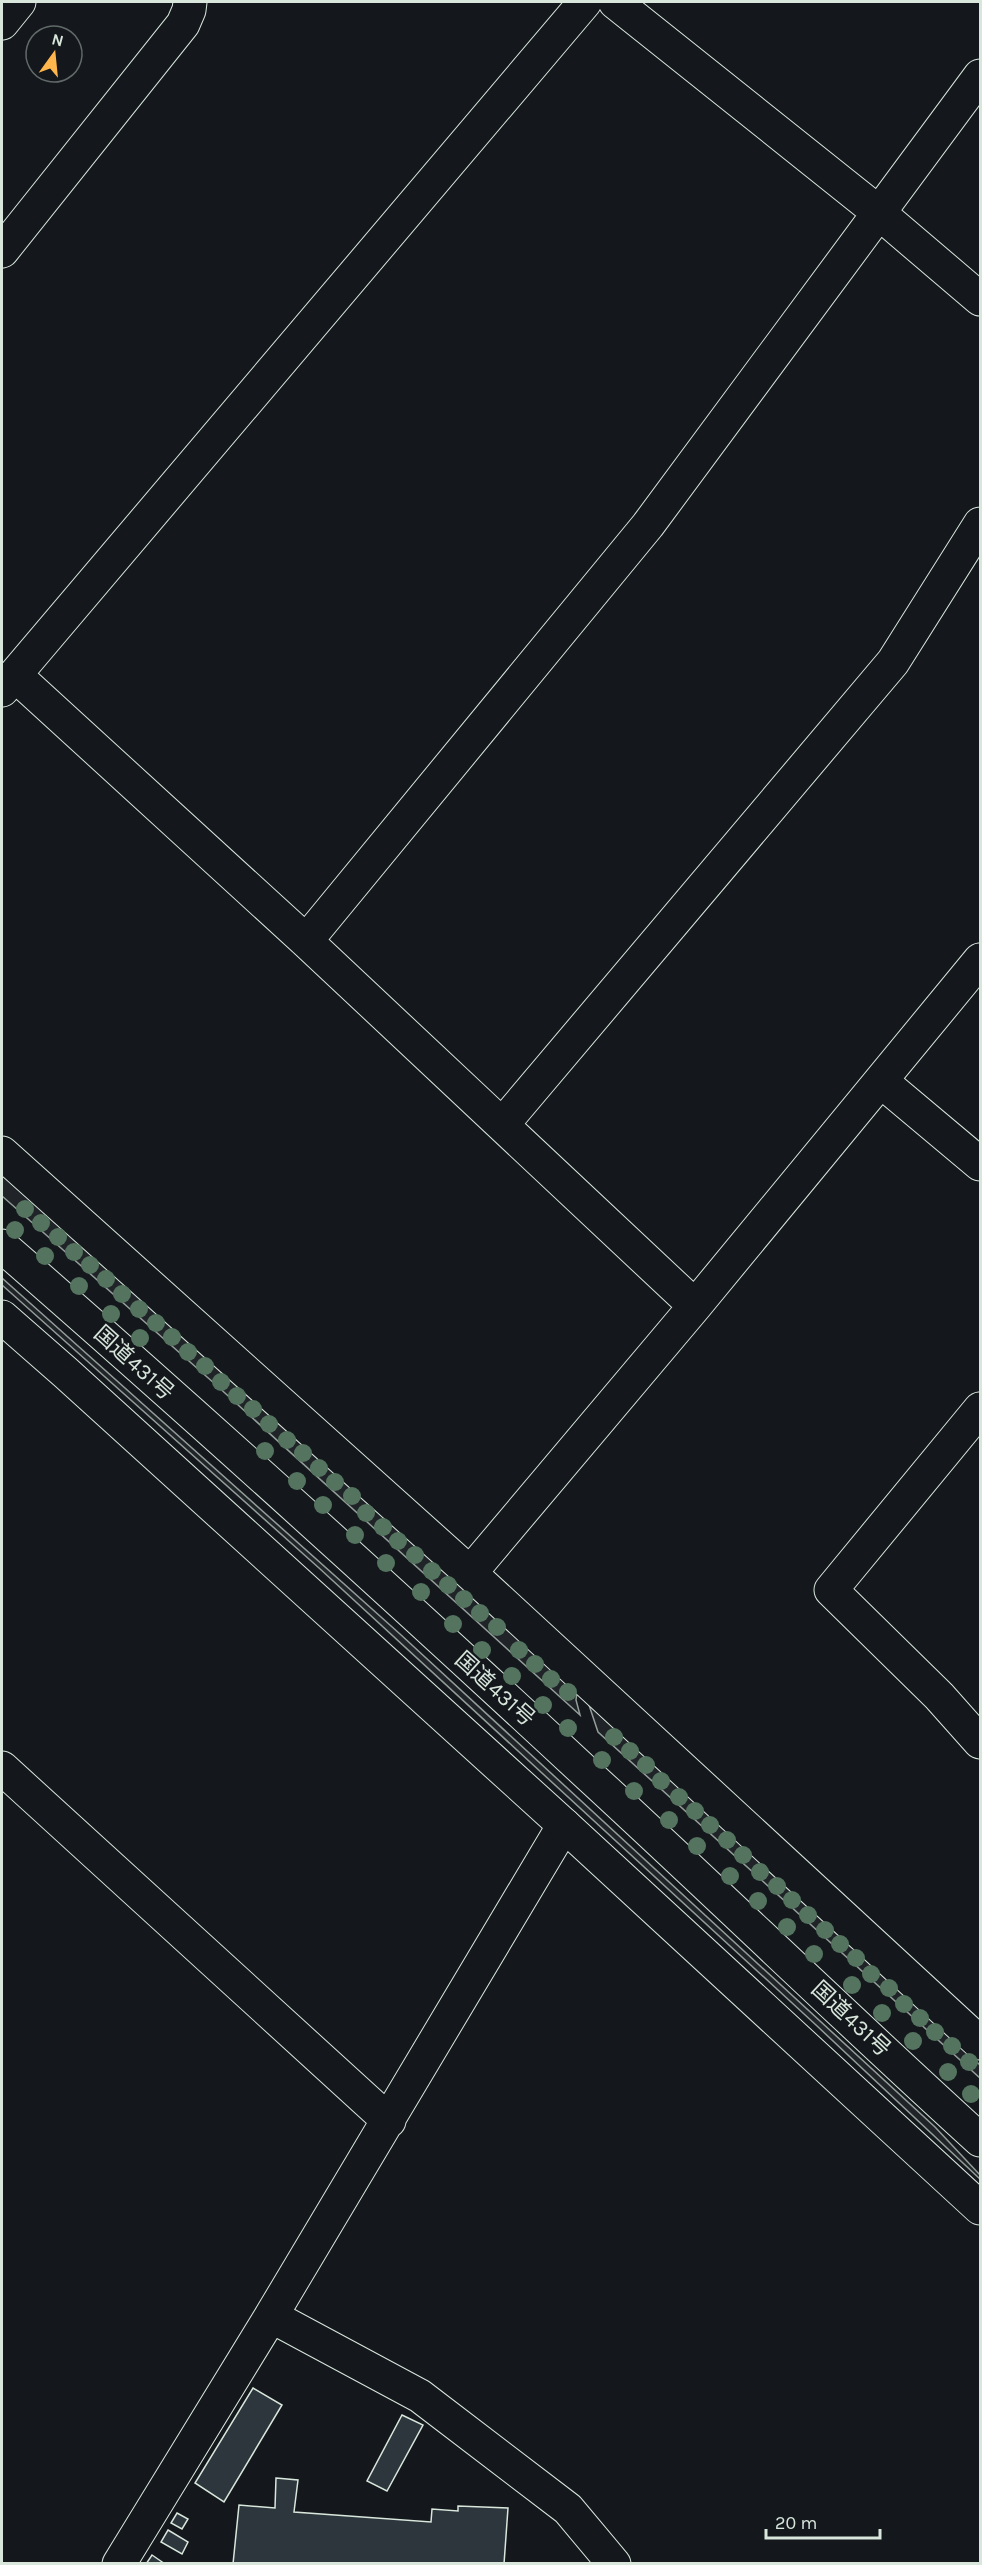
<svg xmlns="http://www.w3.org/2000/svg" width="982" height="2565" viewBox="0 0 982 2565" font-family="Karla,'Noto Sans JP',sans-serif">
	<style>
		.green { fill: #202428; stroke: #939e99; stroke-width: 1.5 }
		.building { fill: #2c363c; stroke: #d8e6dc; stroke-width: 1.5 }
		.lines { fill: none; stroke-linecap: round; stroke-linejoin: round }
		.minor-casing { stroke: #d8e6dc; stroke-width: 35 }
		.highway-casing { stroke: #d8e6dc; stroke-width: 35 }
		.minor { stroke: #14181c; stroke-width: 33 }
		.highway { stroke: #14181c; stroke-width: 33 }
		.tree { fill: #55745f }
		.labels { text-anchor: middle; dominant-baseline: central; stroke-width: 4.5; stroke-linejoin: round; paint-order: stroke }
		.street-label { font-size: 22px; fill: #d8e6dc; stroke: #14181c }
	</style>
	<rect width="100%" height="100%" fill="#14181c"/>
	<path class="green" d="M2,1175L225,1372L577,1692L576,1700L580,1715L215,1384L2,1196Z
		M2,1278L400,1634L935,2127L980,2175V2179L816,2025L319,1568L2,1285Z
		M589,1705L980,2065V2078L598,1732Z"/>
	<path class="building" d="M253,2388L282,2405L224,2502L195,2483Z
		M402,2415L423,2425L387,2491L367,2481Z
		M276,2478L298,2480L294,2512L431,2522L432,2509L458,2511V2506L508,2508L504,2564H233L239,2505L275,2508Z
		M177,2513L188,2519L182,2529L171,2523Z
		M168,2530L188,2542L182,2554L161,2542Z
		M152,2555L165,2564H146Z"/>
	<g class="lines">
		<g class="minor-casing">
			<path id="minor" d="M615,2L878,212L980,299
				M2,23L19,2
				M2,251L183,24L189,10L190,2
				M15,675L306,941L695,1306
				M2,690L585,2
				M306,941L648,525L980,76
				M881,1081L980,1164
				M502,1125L893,662L980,524
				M2,1153L470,1573L980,2043
				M980,1409L831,1590L939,1696L980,1742
				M470,1573L695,1306L980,960
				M2,1768L389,2121
				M564,1825L271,2316L420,2396L568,2509L614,2564
				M119,2564L271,2316"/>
		</g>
		<g class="highway-casing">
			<path id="highway" d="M2,1246C203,1421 400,1600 595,1781C724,1900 850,2022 980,2140
				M2,1317L66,1373L564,1825L980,2208"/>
		</g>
		<use href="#minor" class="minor"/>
		<use href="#highway" class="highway"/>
	</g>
	<g class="tree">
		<circle cx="25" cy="1209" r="9"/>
		<circle cx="41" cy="1223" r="9"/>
		<circle cx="15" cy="1230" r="9"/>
		<circle cx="58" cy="1237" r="9"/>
		<circle cx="74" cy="1252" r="9"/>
		<circle cx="45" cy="1256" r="9"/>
		<circle cx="90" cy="1265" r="9"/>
		<circle cx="106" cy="1279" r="9"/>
		<circle cx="79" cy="1286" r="9"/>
		<circle cx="122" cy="1294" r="9"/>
		<circle cx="139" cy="1309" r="9"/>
		<circle cx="111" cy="1314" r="9"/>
		<circle cx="156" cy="1323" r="9"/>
		<circle cx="172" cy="1337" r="9"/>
		<circle cx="140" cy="1338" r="9"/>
		<circle cx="188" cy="1352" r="9"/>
		<circle cx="205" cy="1366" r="9"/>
		<circle cx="221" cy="1382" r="9"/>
		<circle cx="237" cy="1396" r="9"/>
		<circle cx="253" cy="1409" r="9"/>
		<circle cx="269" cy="1424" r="9"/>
		<circle cx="287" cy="1440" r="9"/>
		<circle cx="265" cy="1451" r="9"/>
		<circle cx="303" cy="1453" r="9"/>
		<circle cx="319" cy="1468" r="9"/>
		<circle cx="297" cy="1481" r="9"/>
		<circle cx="335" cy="1482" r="9"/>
		<circle cx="352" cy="1496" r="9"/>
		<circle cx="323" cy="1505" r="9"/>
		<circle cx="366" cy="1513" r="9"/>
		<circle cx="383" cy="1527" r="9"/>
		<circle cx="355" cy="1535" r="9"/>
		<circle cx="398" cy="1541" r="9"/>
		<circle cx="415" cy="1555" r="9"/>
		<circle cx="386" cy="1563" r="9"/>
		<circle cx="432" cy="1571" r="9"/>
		<circle cx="448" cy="1585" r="9"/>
		<circle cx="421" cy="1592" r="9"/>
		<circle cx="464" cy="1599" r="9"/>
		<circle cx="480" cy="1613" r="9"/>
		<circle cx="453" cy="1624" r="9"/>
		<circle cx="497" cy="1627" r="9"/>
		<circle cx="482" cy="1650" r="9"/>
		<circle cx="519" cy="1650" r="9"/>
		<circle cx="535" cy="1664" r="9"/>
		<circle cx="512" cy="1676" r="9"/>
		<circle cx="551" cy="1679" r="9"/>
		<circle cx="568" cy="1692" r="9"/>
		<circle cx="543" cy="1705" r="9"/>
		<circle cx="568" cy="1728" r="9"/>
		<circle cx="614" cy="1737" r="9"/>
		<circle cx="630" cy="1751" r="9"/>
		<circle cx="602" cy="1760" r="9"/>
		<circle cx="646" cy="1765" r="9"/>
		<circle cx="661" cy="1781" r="9"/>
		<circle cx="634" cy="1791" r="9"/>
		<circle cx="679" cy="1797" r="9"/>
		<circle cx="695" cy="1811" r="9"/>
		<circle cx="669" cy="1820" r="9"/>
		<circle cx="710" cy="1825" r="9"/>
		<circle cx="727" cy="1840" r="9"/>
		<circle cx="697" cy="1846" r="9"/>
		<circle cx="743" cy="1855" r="9"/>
		<circle cx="760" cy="1872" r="9"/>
		<circle cx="730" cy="1876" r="9"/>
		<circle cx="777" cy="1886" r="9"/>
		<circle cx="792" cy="1900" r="9"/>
		<circle cx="758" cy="1901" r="9"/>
		<circle cx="808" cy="1915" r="9"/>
		<circle cx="787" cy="1927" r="9"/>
		<circle cx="825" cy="1930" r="9"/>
		<circle cx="840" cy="1944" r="9"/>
		<circle cx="814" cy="1954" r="9"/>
		<circle cx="856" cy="1958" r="9"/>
		<circle cx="871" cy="1974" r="9"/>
		<circle cx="852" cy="1985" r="9"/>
		<circle cx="889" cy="1988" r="9"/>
		<circle cx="904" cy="2004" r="9"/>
		<circle cx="882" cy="2013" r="9"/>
		<circle cx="920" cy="2018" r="9"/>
		<circle cx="935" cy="2032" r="9"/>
		<circle cx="913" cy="2041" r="9"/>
		<circle cx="952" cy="2046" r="9"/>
		<circle cx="969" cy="2062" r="9"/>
		<circle cx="948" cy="2072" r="9"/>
		<circle cx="971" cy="2094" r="9"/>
	</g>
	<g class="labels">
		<g class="street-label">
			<text transform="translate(134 1363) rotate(42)">国道431号</text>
			<text transform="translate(495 1689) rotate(42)">国道431号</text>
			<text transform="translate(851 2019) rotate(43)">国道431号</text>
		</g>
	</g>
	<rect width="982" height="2565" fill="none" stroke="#d8e6dc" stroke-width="6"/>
	<g transform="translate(54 54) rotate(15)"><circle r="28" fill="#14181c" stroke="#626a69" stroke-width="1.5"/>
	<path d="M0-4.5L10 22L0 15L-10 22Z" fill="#ffb74d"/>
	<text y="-9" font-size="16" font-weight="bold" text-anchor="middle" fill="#d8e6dc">N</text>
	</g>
	<path d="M766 2529v9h114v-9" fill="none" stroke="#d8e6dc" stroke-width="3"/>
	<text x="775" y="2529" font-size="18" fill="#d8e6dc" stroke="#14181c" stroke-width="4.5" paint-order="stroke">20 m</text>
</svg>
